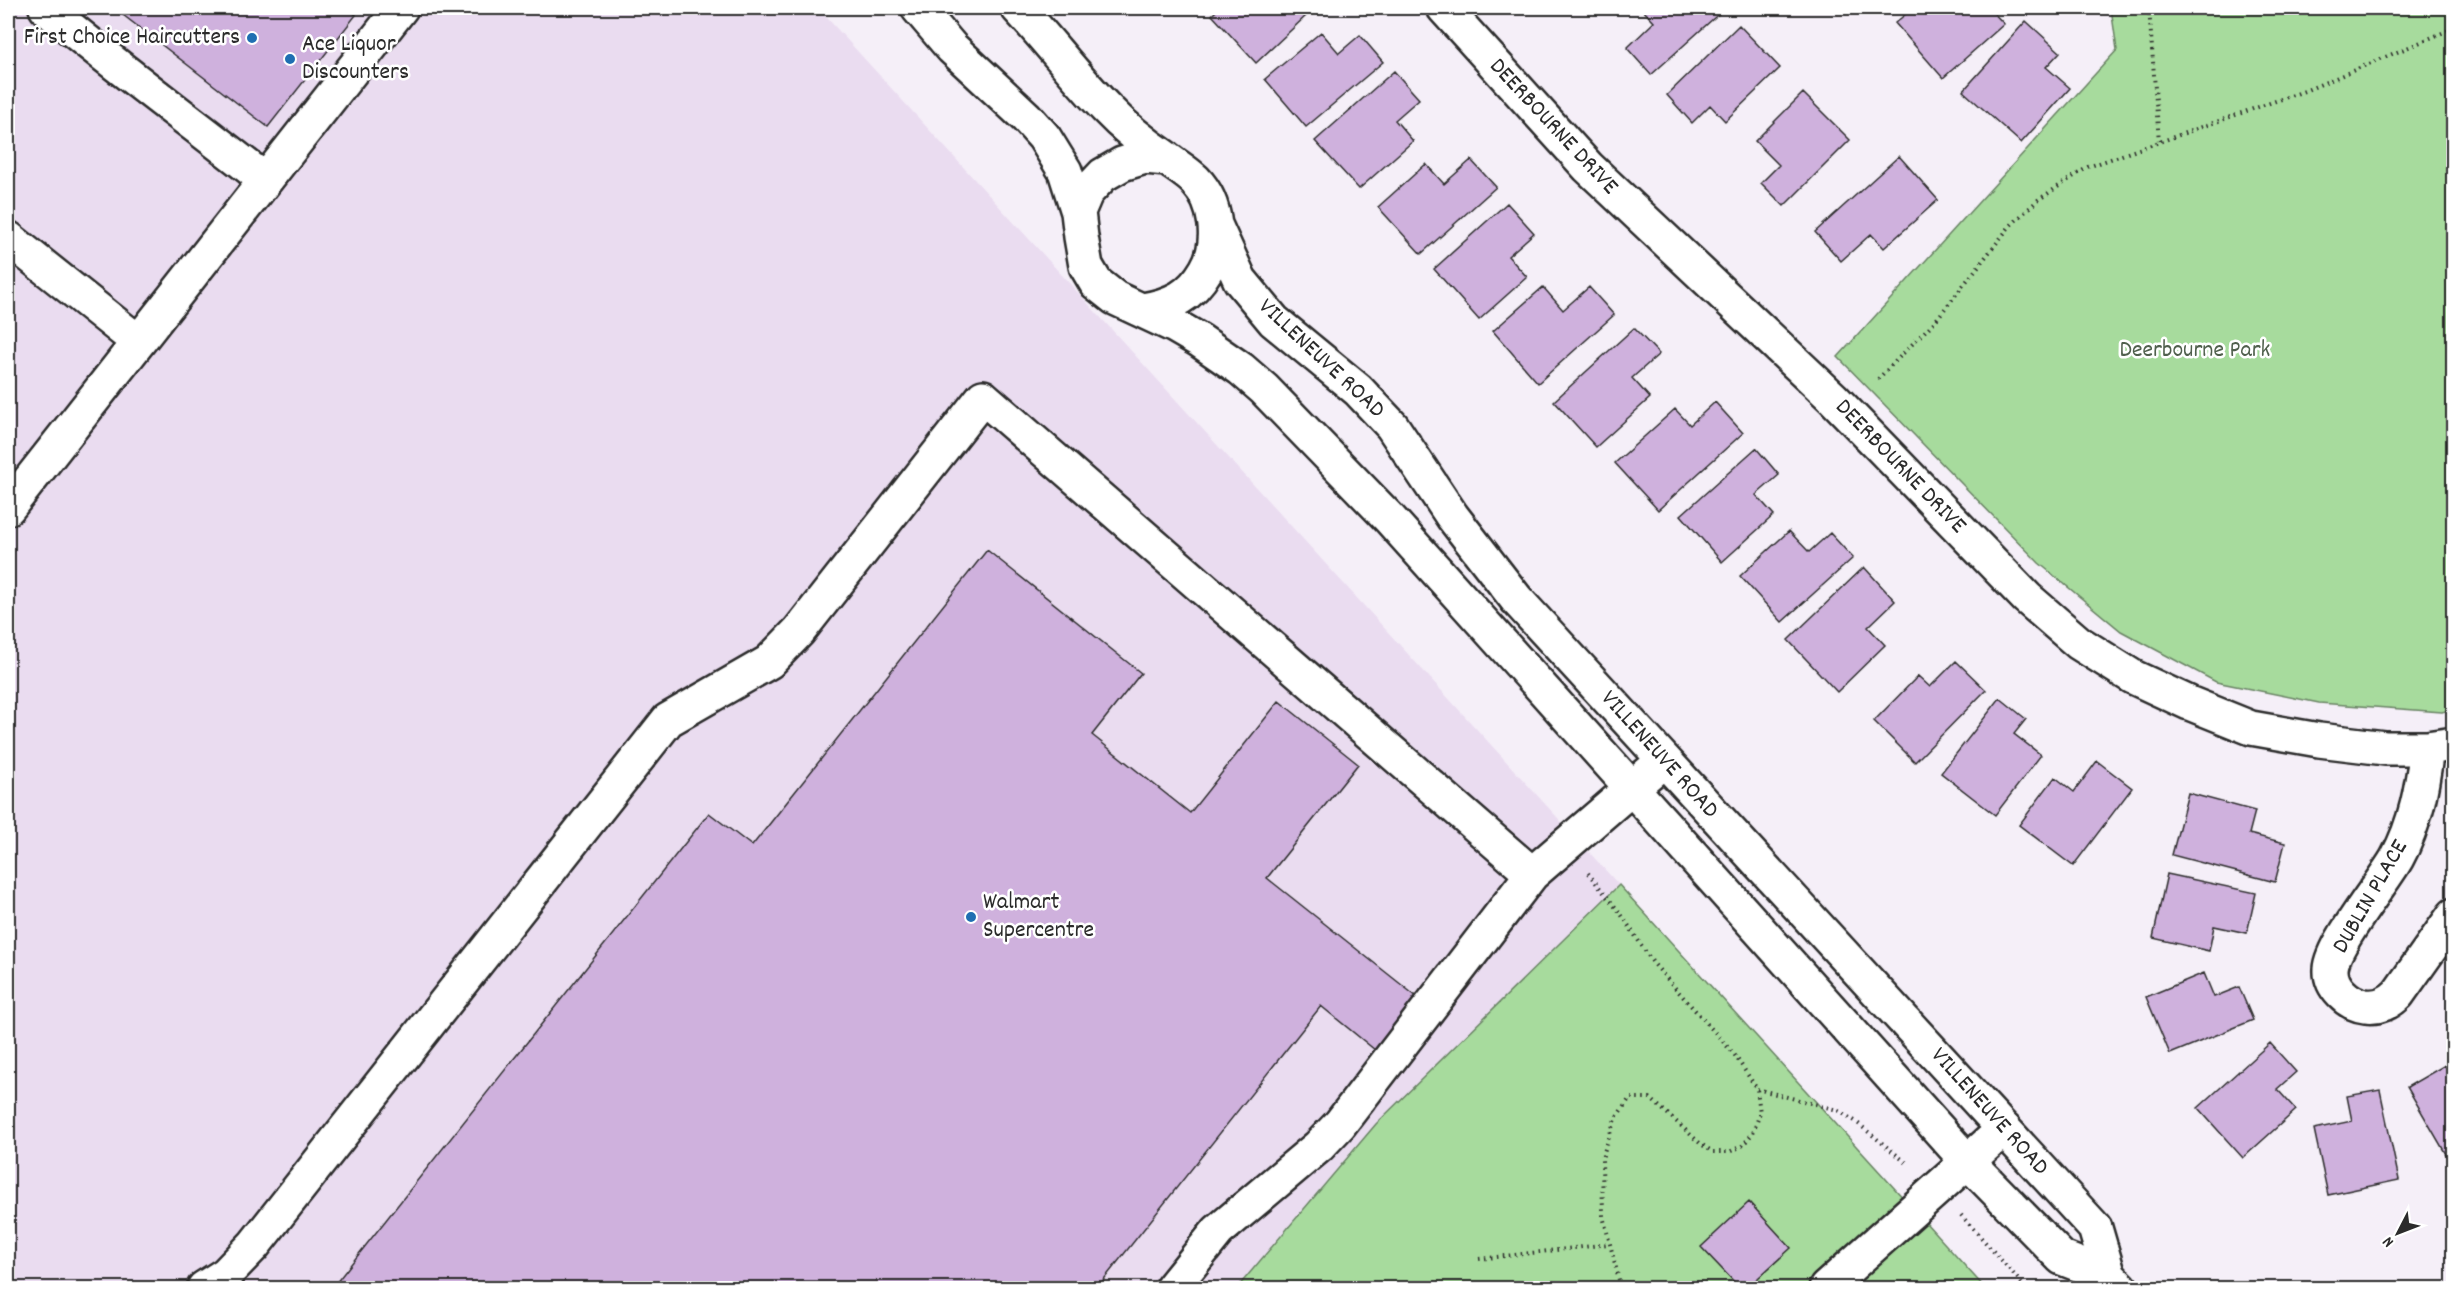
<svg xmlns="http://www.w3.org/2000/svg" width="2461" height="1296" viewBox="0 0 2461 1296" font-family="Dekko,sans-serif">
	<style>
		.built { fill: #eadcf0 }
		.green { fill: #a7db9d; stroke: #698364; stroke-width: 1.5 }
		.building { fill: #cfb1dd; stroke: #2b2b2b; stroke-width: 1.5 }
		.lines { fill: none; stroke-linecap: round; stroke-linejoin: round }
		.minor-casing { stroke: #2b2b2b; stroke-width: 38 }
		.major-casing { stroke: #2b2b2b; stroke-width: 38 }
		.path { stroke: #2b2b2b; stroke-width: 4; stroke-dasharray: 1.5 4.5; stroke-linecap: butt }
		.minor { stroke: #fff; stroke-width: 33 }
		.major { stroke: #fff; stroke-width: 33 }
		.poi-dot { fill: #1f6fb2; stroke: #fff; stroke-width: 2 }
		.labels { text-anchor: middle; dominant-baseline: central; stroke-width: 5; stroke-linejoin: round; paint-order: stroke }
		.poi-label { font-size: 24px; fill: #2b2b2b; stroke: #fff; text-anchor: start }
		.street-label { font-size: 24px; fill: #2b2b2b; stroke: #fff }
		.park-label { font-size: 24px; fill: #50604d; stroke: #fff }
	</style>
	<rect width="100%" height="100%" fill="#f5eff8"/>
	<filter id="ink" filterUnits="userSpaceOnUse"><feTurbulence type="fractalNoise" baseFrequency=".0167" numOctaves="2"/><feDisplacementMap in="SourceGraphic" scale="12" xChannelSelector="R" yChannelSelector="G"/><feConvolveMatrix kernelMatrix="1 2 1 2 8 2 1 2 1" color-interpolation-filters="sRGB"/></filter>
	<g filter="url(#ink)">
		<path class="built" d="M8,8H818L1619,885L1376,1124L1237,1288H8Z"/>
		<path class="green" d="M2111,8H2453V709L2442,712L2319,703L2216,682L2121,631L2039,563L1838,357L2117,50Z
			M1619,885L1985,1288H1237L1376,1124Z"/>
		<path class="building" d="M114,8H347L356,15L268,127Z
			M1219,8H1300L1307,15L1256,63L1212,15Z
			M1641,8H1725L1651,75L1627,48L1654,22Z
			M1913,8H1989L2004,24L1943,78L1895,23Z
			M2026,21L2060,52L2046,67L2070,88L2021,143L1963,91Z
			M1739,25L1780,68L1725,121L1710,105L1692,123L1667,95Z
			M1321,32L1339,53L1360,35L1383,62L1306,127L1265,79Z
			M1394,71L1419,99L1395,120L1413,141L1359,189L1315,141Z
			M1803,93L1850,140L1784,206L1761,183L1779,165L1755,141Z
			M1899,156L1938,200L1884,248L1871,234L1841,261L1815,232Z
			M1471,160L1496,187L1421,254L1378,207L1426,164L1444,184Z
			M1507,203L1534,233L1508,256L1527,277L1479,320L1434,269Z
			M1543,287L1563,310L1589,287L1614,315L1538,383L1493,331Z
			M1634,328L1659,354L1632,378L1650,398L1596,447L1554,401Z
			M1715,402L1743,433L1658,510L1615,463L1675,409L1690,425Z
			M1756,448L1779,475L1756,495L1774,515L1722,562L1681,515Z
			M1789,531L1809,552L1830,533L1853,558L1782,622L1740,576Z
			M987,550L1141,673L1092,735L1190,813L1279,701L1358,764L1267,878L1417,997L1375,1050L1321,1006L1097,1288H332L709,813L752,846Z
			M1864,567L1895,601L1868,627L1885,645L1837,692L1788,640Z
			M1956,661L1986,690L1915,762L1874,721L1918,676L1930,687Z
			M2000,698L2026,719L2014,734L2041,755L1995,815L1941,773Z
			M2097,761L2132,788L2073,866L2019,825L2055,777L2074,792Z
			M2188,793L2255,811L2249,834L2285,843L2275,882L2172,855Z
			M2167,874L2256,893L2247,933L2214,926L2209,951L2153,938Z
			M2204,973L2214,997L2239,987L2253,1020L2170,1054L2146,997Z
			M2270,1043L2296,1072L2277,1089L2296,1110L2243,1158L2198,1108Z
			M2445,1065L2454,1079V1168L2407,1087Z
			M2380,1090L2399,1180L2328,1195L2314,1129L2352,1121L2347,1096Z
			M1749,1202L1791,1248L1747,1288H1740L1701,1247Z"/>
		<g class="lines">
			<g class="minor-casing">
				<path id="minor" d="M46,8C117,68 192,122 265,180
					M1444,8L1588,167L1833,398L2027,598L2079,643L2133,677L2189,703L2251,728L2319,740L2385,748H2427L2454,744
					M8,238L137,341
					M8,508L401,8
					M2427,748C2422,787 2416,823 2397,858C2383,883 2332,944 2331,969C2330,987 2348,1004 2365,1006C2379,1008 2389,1003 2398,994L2454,915
					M204,1288L226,1274L254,1245L668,720L769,662L799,631L983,397L1532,874
					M1172,1288L1218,1231L1319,1146L1340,1124L1532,874L1663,761
					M1826,1288L2004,1129"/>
			</g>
			<g class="major-casing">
				<path id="major" d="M918,8L952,48L1026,117L1044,137L1065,171L1078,212
					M1018,8C1048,40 1075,76 1106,108C1124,127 1144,143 1166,158C1175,165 1187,172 1195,180C1217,203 1222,243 1206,270C1191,296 1172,305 1143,310
					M1167,159L1145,157L1122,164L1103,175L1086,193L1078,212L1081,237L1086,266L1096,283L1115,298L1175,326L1199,340L1241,369L1264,389L1389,518L1967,1161L2062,1258L2109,1276L2121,1288
					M1216,227L1240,280L1274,321L1358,390L1392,426L1452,516L1517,600L2095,1228L2109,1276"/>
			</g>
			<path class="path" d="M2149,8L2159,142
				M1878,379L1936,320L2010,226L2038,200L2088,167L2307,90L2454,28
				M1588,873L1621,914L1653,963L1734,1054L1757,1089L1760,1113L1753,1133L1742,1146L1729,1152H1713L1701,1144L1650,1098H1630L1615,1119L1602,1158L1603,1216L1621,1288
				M1757,1089L1837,1110L1855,1121L1908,1164
				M1961,1215L2026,1288
				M1479,1259L1609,1244"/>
			<use href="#minor" class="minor"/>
			<use href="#major" class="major"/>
		</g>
	</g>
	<g class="poi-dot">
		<circle cx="252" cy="38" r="6"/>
		<circle cx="290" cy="59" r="6"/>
		<circle cx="971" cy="917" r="6"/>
	</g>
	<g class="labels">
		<g class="poi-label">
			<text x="240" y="38" text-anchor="end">First Choice Haircutters</text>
			<text x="302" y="45">Ace Liquor<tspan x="302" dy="28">Discounters</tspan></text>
			<text x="983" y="903">Walmart<tspan x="983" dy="28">Supercentre</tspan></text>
		</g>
		<g class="street-label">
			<text transform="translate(1553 127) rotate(47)">DEERBOURNE DRIVE</text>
			<text transform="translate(1321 359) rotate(43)">VILLENEUVE ROAD</text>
			<text transform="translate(1900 467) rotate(46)">DEERBOURNE DRIVE</text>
			<text transform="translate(1659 755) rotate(48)">VILLENEUVE ROAD</text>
			<text transform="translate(2371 897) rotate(-60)">DUBLIN PLACE</text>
			<text transform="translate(1989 1112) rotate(48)">VILLENEUVE ROAD</text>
		</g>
		<g class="park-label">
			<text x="2195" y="351">Deerbourne Park</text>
		</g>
	</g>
	<rect width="2461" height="1296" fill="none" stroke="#fff" stroke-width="30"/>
	<rect x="15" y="15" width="2431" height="1266" fill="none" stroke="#2b2b2b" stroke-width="2" filter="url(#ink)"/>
	<g transform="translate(2398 1233) rotate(228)" stroke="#ffffff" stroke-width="4.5" paint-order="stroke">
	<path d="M0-4.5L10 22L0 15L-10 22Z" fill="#2b2b2b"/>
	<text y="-9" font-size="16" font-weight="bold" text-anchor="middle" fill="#2b2b2b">N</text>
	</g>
</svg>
